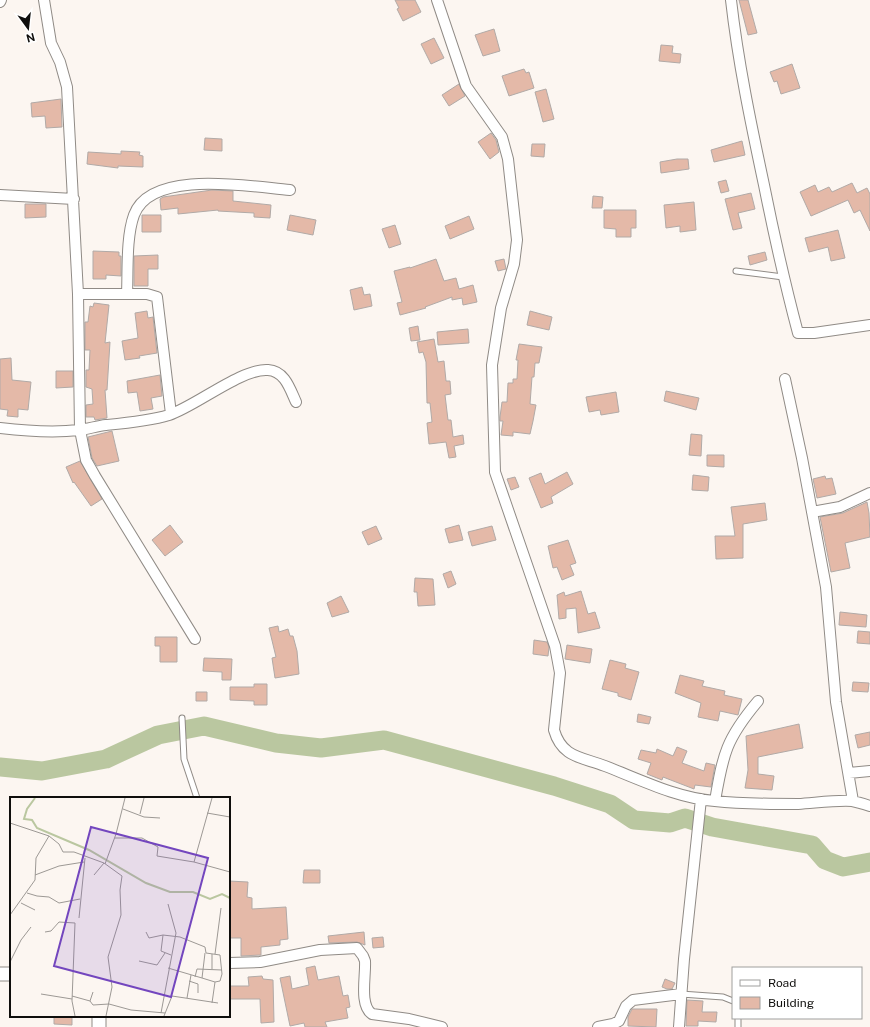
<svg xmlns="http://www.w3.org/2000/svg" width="870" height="1027" viewBox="0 0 870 1027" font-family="'Public Sans',sans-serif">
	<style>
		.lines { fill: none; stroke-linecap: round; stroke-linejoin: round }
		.river { stroke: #bac7a0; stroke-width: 19 }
		.building { fill: #e4b9a8; stroke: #b1aaa7 }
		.service-casing { stroke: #908b86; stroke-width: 7 }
		.minor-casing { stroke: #908b86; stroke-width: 12 }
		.tertiary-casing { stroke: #908b86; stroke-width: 15 }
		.service { stroke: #fff; stroke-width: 5 }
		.minor { stroke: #fff; stroke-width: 10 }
		.tertiary { stroke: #fff; stroke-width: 13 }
		.inset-river { fill: none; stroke: #bac7a0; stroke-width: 2 }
		.inset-road { fill: none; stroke: #9d9995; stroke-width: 1 }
		.view { fill: #7346be; fill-opacity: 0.15; stroke: #7346be; stroke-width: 2 }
		.inset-edge { fill: none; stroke: #0f0e0c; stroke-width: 2 }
	</style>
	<rect width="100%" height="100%" fill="#fcf6f1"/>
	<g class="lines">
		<path class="river" d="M0,767L42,771L106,759L158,735L204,726L276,743L321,748L384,740L554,786L610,804L634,820L670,823L685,818L712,827L812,845L825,860L843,867L870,862"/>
	</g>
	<path class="building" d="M395,0H415L421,12L403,21L397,9L399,8Z
		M739,0H748L757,33L748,35Z
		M494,29L500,51L483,56L475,35Z
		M434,38L444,58L431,64L421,44Z
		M661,45L673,46L672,53L681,54L680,63L659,61Z
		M792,64L800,88L781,94L777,81L774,82L770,72Z
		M524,69L526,73L529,72L534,88L509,96L502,76Z
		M459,84L465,96L449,106L442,95Z
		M546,89L554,119L543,122L535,92Z
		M61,99L62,127L46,128L45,116L32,117L31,103Z
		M491,133L496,140L499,152L490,159L478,142Z
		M205,138L222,139V151L204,150Z
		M742,141L745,155L714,162L711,150Z
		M532,144H545L544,157L531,156Z
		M121,151L140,152L139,155L143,156V167L118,166V168L87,164L88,152L121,154Z
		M677,159H688L689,169L661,173L660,162Z
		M726,180L729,191L721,193L718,182Z
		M852,183L857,193L867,188L870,194V231L860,210L854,213L848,200L811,216L800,192L815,185L818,192L829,187L832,192Z
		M212,190L233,191V201L271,205L270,218L254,217V213L218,211V210L178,214V208L161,210L160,199L163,197Z
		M751,193L755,209L738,213L742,228L733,230L725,199Z
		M593,196L603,197L602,208H592Z
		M694,202L696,230L680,232V226L666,228L664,205Z
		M25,204H46V217L25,218Z
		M604,210H636V228H631V237H616V229L604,228Z
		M142,215H161V232H142Z
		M290,215L316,220L313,235L287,230Z
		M469,216L474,229L450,239L445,226Z
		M395,225L401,244L389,248L382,229Z
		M838,230L845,258L831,261L828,247L809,252L805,238Z
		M93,251L119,252V256H121V276L106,275V279H93Z
		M765,252L767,260L750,265L748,256Z
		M158,255V269H148V286H134V256Z
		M436,259L444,281L456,278L459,289L473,285L477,302L463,305L462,298L452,300V297L425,307L426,308L400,315L397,303L402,302L394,271L410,267V268Z
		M504,259L506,269L498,271L495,261Z
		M362,287L364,295L370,294L372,306L354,310L350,290Z
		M94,303L109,305L105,343L110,342L107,390H105L107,418L95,420L94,417H86V405L93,404L92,389L86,387V370H89L90,350H85V322H88L90,306L93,307Z
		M147,311L148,318L153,317L157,353L139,356L140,358L125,360L122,341L138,338L135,313Z
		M530,311L552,317L549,330L527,325Z
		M418,326L420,340L411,341L409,328Z
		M468,329L469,343L438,345L437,332Z
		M434,339L438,362L444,361L446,381H450L451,394L445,395L448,420H451L453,437L463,435L464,444L454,446L456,457L449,458L446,442L429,444L427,423L432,422L430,403H427L426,362L423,352L419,353L417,342Z
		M519,344L542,347L539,363H535L534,377H532L530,404L536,405L533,421L530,434L513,432V436L501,435L503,421H500V417L502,402H507L508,383H513V379H517L518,360H516Z
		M11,358L12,380L31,382L28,410L18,409V417L7,416L8,410L0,409V359Z
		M56,371H73V387L56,388Z
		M160,375L162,396L151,398L153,409L140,411L137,392L128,393L127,381Z
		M666,391L699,398L696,410L664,401Z
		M616,392L619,412L601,415L600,410L589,412L586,397Z
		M112,431L119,461L97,466L92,458L88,437Z
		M691,434L702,435L701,456L689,455Z
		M707,455H724V467L707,466Z
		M80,461L102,499L91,506L74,482L73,483L66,467Z
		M567,472L573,484L551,497L553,503L541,508L529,478L541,473L545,484Z
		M693,475L709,477L708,491L692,490Z
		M825,476L826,479L832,478L836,494L817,498L813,479Z
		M515,477L519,487L511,490L507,479Z
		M867,502L869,513L870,537L845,543L850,568L831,572L820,517L843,513Z
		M765,503L767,520L743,524V558L716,559L715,536H735L731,507Z
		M170,525L183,542L165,556L152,540Z
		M459,525L463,540L449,543L445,529Z
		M376,526L382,539L368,545L362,532Z
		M492,526L496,540L472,546L468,532Z
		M568,540L576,563L570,565L574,575L562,580L557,567L553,568L548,546Z
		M451,571L456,584L448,588L443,574Z
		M415,578L433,579L435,605L418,606L417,592H414Z
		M581,591L588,614L595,612L600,628L578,633L576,608L566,609V618L559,619L557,595L564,592L565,596Z
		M341,596L349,612L332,617L327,603Z
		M840,612L867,615L866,627L839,625Z
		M278,626L279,632L288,629L290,636H293L297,651L299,674L275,678L272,658L276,657L269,628Z
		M858,631L870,632V644L857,643Z
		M155,637H177V662H160V646H155Z
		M534,640L547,642L549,647L548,656L533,654Z
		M567,645L592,649L590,663L565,659Z
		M204,658L232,659L231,680H222V672L203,671Z
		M610,660L626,664L625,668L639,672L631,700L618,696V693L602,689Z
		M680,675L704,681L702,686L725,691L724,695L742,699L738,715L720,711L718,721L698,717L701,703L675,693Z
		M853,682L869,683L868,692L852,691Z
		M254,684H267V705H254V701L230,700V687H254Z
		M196,692H207V701H196Z
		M638,714L651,717L649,724L637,722Z
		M799,724L803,748L758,757V774L774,776L772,790L745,788L748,770L746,736Z
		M870,732V745L858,748L855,735Z
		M677,747L687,751L682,763L704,771L706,763L715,765L711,787L695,785L694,789L663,777L662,780L647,774L651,763L638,759L641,750L656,753L657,749L673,756Z
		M304,870H320V883H303Z
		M229,881L248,882L247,897L252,898V909L286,907L288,939L280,940V945L261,947V955L241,956V938H229Z
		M364,932L365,945L357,942L329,943L328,936Z
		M383,937L384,947L373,948L372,938Z
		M315,966L318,980L339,976L343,996L348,995L350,1007L346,1008L348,1018L325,1022L327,1027H305L304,1023L290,1026L280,978L290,976L292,989L309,985L306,968Z
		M262,976L263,979L273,980L274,1022L261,1023L260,999H229V986H249L248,977Z
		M665,979L675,983L672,989H667L662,987Z
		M687,1000L703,1001L702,1012H717L716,1022L698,1021V1026H686Z
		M632,1009H657L656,1027L628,1026V1017Z
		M54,1016H72V1025L54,1024Z"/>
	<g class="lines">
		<g class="service-casing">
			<path id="service" d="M736,271L783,277
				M182,718L184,759L197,798
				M681,994L723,997L733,1001
				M738,1018V1027"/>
		</g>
		<g class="minor-casing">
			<path id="minor" d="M44,0L51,43L60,62L67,87L78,294L80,430L86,460L95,476L195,639
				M437,0L466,86L502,137L508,159L517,240L514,264L501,308L492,365L495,472L555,646L560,673L554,730C562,758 582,757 605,766C641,780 677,798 715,801C742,804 771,804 798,804C815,803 835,800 852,801C858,802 864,804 870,806
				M731,0C738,62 751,124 764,185C774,235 785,284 798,333H814L870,325
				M0,2L1,0
				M0,195L74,199
				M78,294H147L157,297L171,414
				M127,294C128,271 126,237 134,215C151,168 252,187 290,190
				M785,379L802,458L826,587L836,702L853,801
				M0,428C26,431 53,433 79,430C88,429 97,426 106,425C127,423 149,421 169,415C196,406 242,368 268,370C285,371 290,389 296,402
				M812,512L840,507L870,493
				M849,773L870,771
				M715,801C723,754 726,739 758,701
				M229,963L260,962L320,950L357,948L363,956L365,961C366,976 359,1005 372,1014L409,1019L442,1027
				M598,1027L613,1024L619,1021L626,1006L633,1000L681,994
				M679,1027L684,959L701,799"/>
		</g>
		<g class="tertiary-casing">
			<path id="tertiary" d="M0,974H11
				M99,1016V1027"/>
		</g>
		<use href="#service" class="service"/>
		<use href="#minor" class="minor"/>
		<use href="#tertiary" class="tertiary"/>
	</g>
	<g transform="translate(10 797)">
		<rect width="220" height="220" fill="#fcf6f1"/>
		<path class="inset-river" d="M25,1L17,12L14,22L22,23L27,31L79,53L136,86L160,95H183L200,102L212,97L220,101"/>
		<path class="inset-road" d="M202,1L184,65L220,75M113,12L134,20L150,21M197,16L220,20M130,17L134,1M0,26L39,39L49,47L53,55H64L94,66L112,79L110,93L111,118L98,160L102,190L96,219M105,41H132L148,50L147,59L184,65M95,67L106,37L115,1M25,78L49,69L74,65M84,78L94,66M17,96L27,99L39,100L49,106L70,102M11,106L25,113M0,118L25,83L26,61L39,39M69,121L75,61M35,135L41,134L49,125L65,126L62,204L65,219M136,135L139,141L153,138L170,140L195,150L196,156L210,158L212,177L210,184L205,185M153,138L151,154L161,158M205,157L211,111M129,164L147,168L155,156M0,165L11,143L21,130M158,171L192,181L195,156M202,172V157M185,180L187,172L212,173M192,181L205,185L202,206M179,184L188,187V196M83,195L80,204L83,208L99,207L121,213L155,216M31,197L62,202M62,199L80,204M177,201L181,178M151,216L166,136L158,107M154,219L162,199L208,206"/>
		<path class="view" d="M81,30L198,61L161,200L44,169Z"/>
		<rect width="220" height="220" class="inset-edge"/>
	</g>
	<rect x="732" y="967" width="130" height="52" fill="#ffffff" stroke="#9f9f9e"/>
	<rect x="740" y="980" width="20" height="6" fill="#ffffff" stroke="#9f9f9e"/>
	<text x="768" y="987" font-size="12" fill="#0f0e0c">Road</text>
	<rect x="740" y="997" width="20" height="12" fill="#e4b9a8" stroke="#9f9f9e"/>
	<text x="768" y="1007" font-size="12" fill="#0f0e0c">Building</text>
	<g transform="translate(28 28) rotate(165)" stroke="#ffffff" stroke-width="3" paint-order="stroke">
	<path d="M0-3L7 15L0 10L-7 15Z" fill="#0f0e0c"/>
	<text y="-6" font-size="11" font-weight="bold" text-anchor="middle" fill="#0f0e0c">N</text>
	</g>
</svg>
